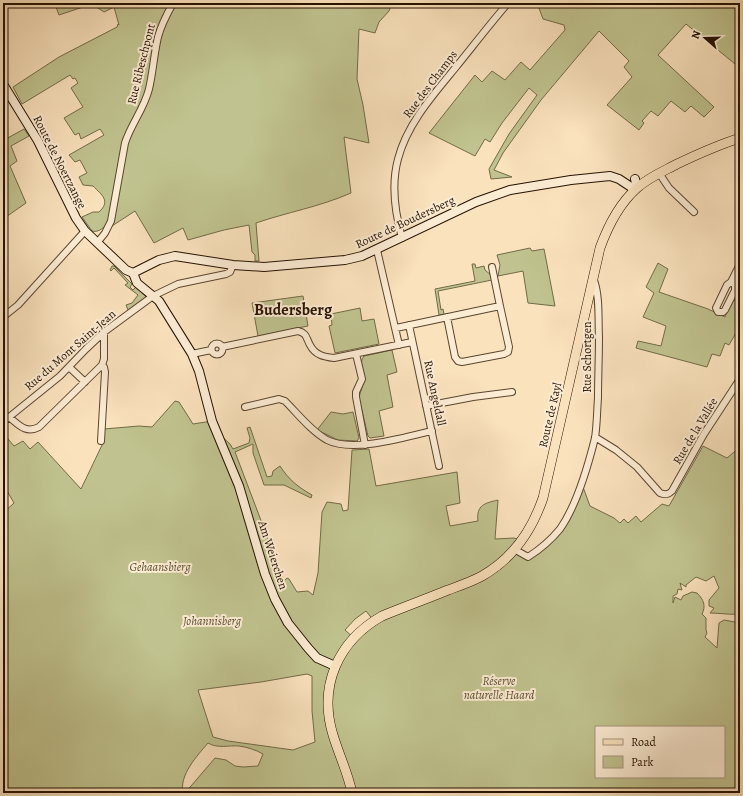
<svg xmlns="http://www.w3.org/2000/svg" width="743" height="796" viewBox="0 0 743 796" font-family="Alegreya,serif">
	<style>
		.green { fill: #c0c38f; stroke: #726a48; fill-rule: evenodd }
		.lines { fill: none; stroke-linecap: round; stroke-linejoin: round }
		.street-casing { stroke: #5a452f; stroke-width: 8 }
		.secondary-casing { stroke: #251100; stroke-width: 10 }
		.primary-casing { stroke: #251100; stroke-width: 10 }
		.street { stroke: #fcecd4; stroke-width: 6 }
		.secondary { stroke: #fcecd4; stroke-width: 8 }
		.primary { stroke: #fae2bd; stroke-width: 9 }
		.labels { text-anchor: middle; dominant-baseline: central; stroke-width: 4; stroke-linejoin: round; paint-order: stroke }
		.street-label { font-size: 12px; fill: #251100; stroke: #fcecd4 }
		.park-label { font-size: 12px; font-style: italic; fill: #5b4f32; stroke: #fcecd4 }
		.district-label { font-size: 16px; font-weight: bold; fill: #251100; stroke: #fcecd4 }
	</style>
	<rect width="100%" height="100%" fill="#fae2bd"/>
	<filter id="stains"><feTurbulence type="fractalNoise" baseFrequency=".005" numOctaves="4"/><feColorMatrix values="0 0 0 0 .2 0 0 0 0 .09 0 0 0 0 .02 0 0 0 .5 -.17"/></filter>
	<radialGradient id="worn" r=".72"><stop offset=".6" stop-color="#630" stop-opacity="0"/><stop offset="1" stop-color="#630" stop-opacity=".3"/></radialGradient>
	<path class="green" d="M71,3H170L158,43L173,3H392L389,11L379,22L375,33L359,29L357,79L363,105L369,143L344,137L351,193C319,207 288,212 256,223L259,261H255V255L252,252L249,225L224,230L188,240L183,228L154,243L135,211L112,226L116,210C111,218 103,234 92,231L82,217L93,212H99C111,201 102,195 93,186L83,185L79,177L87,173L80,160L75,162L69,155L104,135L100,129L81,139L79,133L75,135L64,118L83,107L71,88L78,83L75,78L73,79L70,75L22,104L13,87L59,57L117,27L118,24L119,25L114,7L104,12L92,4L59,15L56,7Z
		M544,3H740V68L686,24L658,55L714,107L704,117L691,106L685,112L671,101L658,116L651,111L642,121L644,123L639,130L607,105L632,77L624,67L629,61L599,31L541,100L503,153L494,170L512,177L491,179L489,169L509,134L537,95L529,88L502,123L490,142L485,139L475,156L429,133L475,75L482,82L492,71L505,80L521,62L530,70L565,30L564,25L543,19L539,8Z
		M24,129L29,136L11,146L17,161L10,166L26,203L3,219V139L4,140Z
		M530,248L532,251L544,249L555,306L528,303L523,271L498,276L500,265L497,255Z
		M658,263L668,269L659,292L708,309L725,317L732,299L740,302V326L729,345L725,343L720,356L712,354L707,367L636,348L638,341L661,346L666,326L643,317L654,293L646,287Z
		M472,264H475L476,268L484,266L485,270L492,276V280L438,291L441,310L443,309L444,314L439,315L435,289L475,281Z
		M112,266H114L132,284L130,287L133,290L136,287L146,297L128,310L126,305L132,303L138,295L125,285L128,283L114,268L111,271L110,270Z
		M303,296L308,326L258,336L252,303Z
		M360,308L362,321L374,319L379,344L335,353L329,326L332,325L331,314Z
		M392,350L397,372L387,375L393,407L379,411L384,436L370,438L368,436L359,398C360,391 364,385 364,378C365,371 358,363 364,356Z
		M175,401L179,402L193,424L212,421L216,431L230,444L233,449L249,443L250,438L247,428L250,427L267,477L272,476L273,471L280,466C289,480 298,487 312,495L311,498L284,485H264L253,453V444L235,452L284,581L287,578L289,579L297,592L308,591L313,595L318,573L322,512L327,502L341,504L343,511L348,510L352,450L369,449L376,486L457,472L460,503L446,506L450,526L478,521C476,505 485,503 498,500L495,539L514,538L517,539L511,547L531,559L552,540L583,487L590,506L614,518L620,523L624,519L628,523L636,516L641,522L662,504L669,506L703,446L727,458L740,447V614C729,615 720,613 710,613L714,608L709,606V600L719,588L714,576L706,581L696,577L686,585V587L680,583L682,590L678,589L677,594L673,596V603L675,597L681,600L683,596L692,592L697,593C704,600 706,606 702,614L706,618V630L707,633L705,637L717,648L719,623L724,620L740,623V793H185L215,758L226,760L235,766L243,767L258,766L263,754C256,750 247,747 239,746C229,745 218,749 208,743C197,756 179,775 183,793H3V513L14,503L3,484V433L14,446L23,441L30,449L38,442L81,489L103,443L104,429L139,426L152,427ZM366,611L374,621L354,638L345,630L355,619ZM307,674L312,676V711L315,742L293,750L228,741L213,737L198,690L261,682ZM596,727H724V777H596Z
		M331,412L343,414L353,412L359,438L357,441L338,440L317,430Z"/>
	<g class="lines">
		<g class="street-casing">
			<path id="street" d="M659,173L669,188L694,212
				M402,238C395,213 391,185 398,159C407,124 433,95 456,67C473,46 490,24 508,3
				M97,243L105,233L111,221L125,143C131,124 144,109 149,89C153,72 154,54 158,37C161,25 167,14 173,3
				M377,250L399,345
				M492,267L500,306
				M731,282L735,284V290L725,310L723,312H718L716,308L727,285Z
				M731,282L740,264
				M3,317L18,305L85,231
				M409,325L439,466
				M396,328L500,306L509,347L508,352L504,354L462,362L458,361L455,357L447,317
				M211.5 349a5.5 5.5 0 1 1 11 0a5.5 5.5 0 1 1-11 0Z
				M222,347L298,331C307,333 306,338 310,345C315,355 324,357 334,358L412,342
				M192,354L211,350
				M356,354L362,379L356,392V397L365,445
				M69,367L85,382
				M426,406L473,397L512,392
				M245,407L279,399L285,401C298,414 311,431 327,440C353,453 404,437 432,431
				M9,417C19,425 26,434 39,427L102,365
				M3,422L60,376L86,349L104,332L153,296L178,284L226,274L230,272L233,265
				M595,437L616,450L637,467L660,493C665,495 668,495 672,491L704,434L740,379
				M101,441L105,372L104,367L102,365L104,359V332
				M514,549L528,557C539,550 551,540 560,529C577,505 588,466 595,438C597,425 597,411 598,398C598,378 599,357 599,337C598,318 600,298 594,280"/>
		</g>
		<g class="secondary-casing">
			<path id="secondary" d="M3,84L38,141L76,218L85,231L126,270L133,273L137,283L159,301L192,354L199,371L212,421L239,486L265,574L275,599L288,623L308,648L317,658L335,666
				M133,273L159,260L175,256L233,265L264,267L345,260L362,256L476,202L510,190L571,180L610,176L619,179L631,187H637L635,179"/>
		</g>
		<g class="primary-casing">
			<path id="primary" d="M352,793C348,773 339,755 333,735C318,686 338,641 382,616C404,607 426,599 448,590C459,586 471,582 482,576C512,559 532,530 543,498L600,248C608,226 620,203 637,188C649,177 664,171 677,164C698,154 718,145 740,138"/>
		</g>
		<use href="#street" class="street"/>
		<use href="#secondary" class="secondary"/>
		<use href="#primary" class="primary"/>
	</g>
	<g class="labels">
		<g class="street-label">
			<text transform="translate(141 64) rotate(-76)">Rue Ribeschpont</text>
			<text transform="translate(430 84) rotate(-53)">Rue des Champs</text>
			<text transform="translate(60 162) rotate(63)">Route de Noertzange</text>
			<text transform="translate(405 222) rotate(-25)">Route de Boudersberg</text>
			<text transform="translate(70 350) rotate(-41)">Rue du Mont Saint-Jean</text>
			<text transform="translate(587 357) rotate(-90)">Rue Schortgen</text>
			<text transform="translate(435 393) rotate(78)">Rue Angeldall</text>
			<text transform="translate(550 415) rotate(-77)">Route de Kayl</text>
			<text transform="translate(695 431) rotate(-59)">Rue de la Vallée</text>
			<text transform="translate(273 555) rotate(72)">Am Weierchen</text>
		</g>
		<g class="park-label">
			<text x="160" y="567">Gehaansbierg</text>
			<text x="212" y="621">Johannisberg</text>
			<text x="499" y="681">Réserve<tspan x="499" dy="14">naturelle Haard</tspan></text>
		</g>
		<g class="district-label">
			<text x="293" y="310">Budersberg</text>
		</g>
	</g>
	<rect width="743" height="796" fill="none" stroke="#fae2bd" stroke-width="16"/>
	<rect x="4" y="4" width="735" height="788" fill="none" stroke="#251100" stroke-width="2"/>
	<rect x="8" y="8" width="727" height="780" fill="none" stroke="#251100"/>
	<rect x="595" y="726" width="130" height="52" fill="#fcecd4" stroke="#a6947f"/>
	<rect x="603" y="739" width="20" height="6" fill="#fae2bd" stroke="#a6947f"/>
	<text x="631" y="746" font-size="12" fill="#251100">Road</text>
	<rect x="603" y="756" width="20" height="12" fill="#c0c38f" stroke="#a6947f"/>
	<text x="631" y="766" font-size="12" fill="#251100">Park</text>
	<g transform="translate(705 38) rotate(290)" stroke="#fcecd4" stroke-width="3" paint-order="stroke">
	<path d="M0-3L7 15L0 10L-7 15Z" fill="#251100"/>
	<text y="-6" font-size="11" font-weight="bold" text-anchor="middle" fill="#251100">N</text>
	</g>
	<rect width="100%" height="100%" filter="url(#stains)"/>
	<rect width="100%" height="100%" fill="url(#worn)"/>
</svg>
